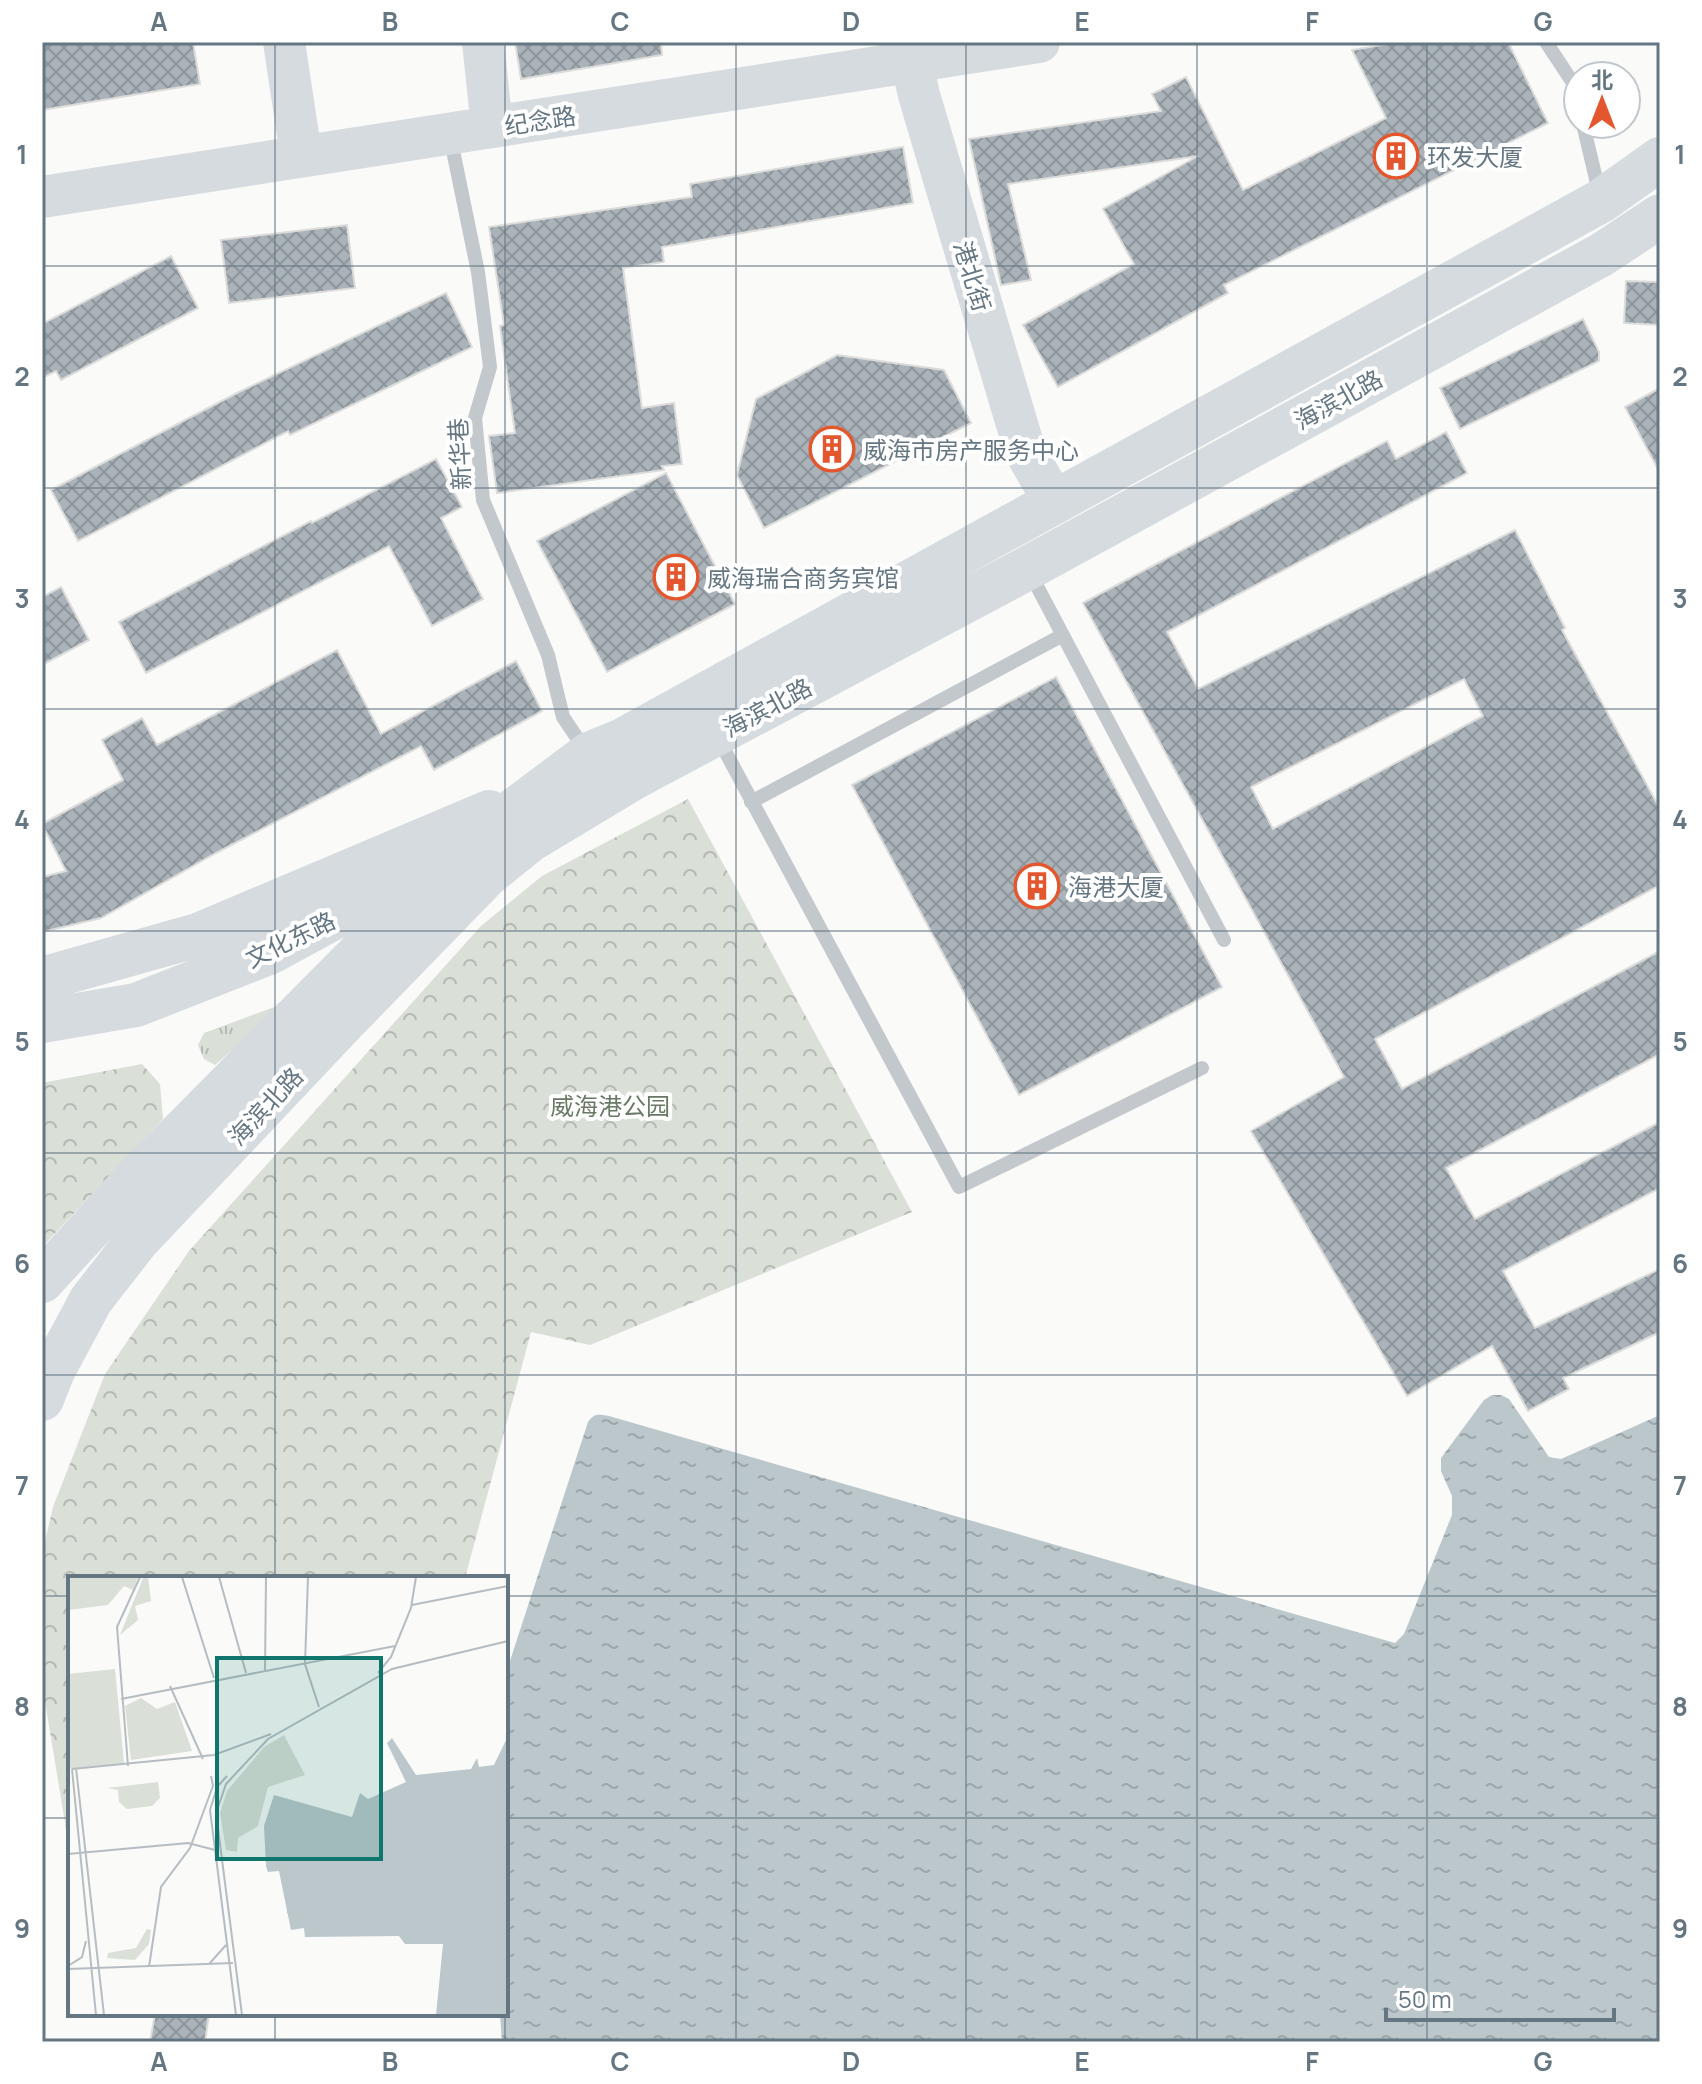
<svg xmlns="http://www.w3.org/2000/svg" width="1702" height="2084" viewBox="0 0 1702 2084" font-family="Manrope,'Noto Sans SC',sans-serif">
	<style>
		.grass { fill: url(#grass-tufts) }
		.park { fill: url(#park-crowns) }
		.water { fill: url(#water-ripples) }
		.building { fill: url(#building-cross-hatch); stroke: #dcdcda; stroke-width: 2; fill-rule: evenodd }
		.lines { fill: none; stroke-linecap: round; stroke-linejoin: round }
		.lane { stroke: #c3c8cc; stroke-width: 14 }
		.secondary { stroke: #d6dbdf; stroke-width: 42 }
		.primary { stroke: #d6dbdf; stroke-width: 44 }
		.grid { fill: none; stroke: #657683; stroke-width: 2; stroke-opacity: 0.55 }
		.labels { text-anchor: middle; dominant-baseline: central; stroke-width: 8; stroke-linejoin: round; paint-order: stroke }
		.street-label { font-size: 24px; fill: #657683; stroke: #fff }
		.poi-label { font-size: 24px; fill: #657683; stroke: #fff; text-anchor: start }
		.park-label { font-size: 24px; fill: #687a64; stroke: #fff }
		.inset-river { fill: none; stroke: #bbc7cb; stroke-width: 4 }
		.inset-road { fill: none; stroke: #b5bdc2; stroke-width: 2 }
		.view { fill: #0f766e; fill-opacity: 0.15; stroke: #0f766e; stroke-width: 4 }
		.inset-edge { fill: none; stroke: #657683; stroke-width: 4 }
		.neatline { fill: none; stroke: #657683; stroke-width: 3 }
		.grid-label { font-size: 26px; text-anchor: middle; font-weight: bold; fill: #657683 }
	</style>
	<defs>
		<pattern id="grass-tufts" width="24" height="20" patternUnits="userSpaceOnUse" patternTransform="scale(2)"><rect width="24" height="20" fill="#dadfd7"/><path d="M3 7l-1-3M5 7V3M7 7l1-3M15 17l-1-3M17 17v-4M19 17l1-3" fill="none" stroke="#b4b9b4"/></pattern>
		<pattern id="park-crowns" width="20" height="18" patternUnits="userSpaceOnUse" patternTransform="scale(2)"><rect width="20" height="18" fill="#dadfd7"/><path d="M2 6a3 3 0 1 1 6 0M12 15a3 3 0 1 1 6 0" fill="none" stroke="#b4b9b4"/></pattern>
		<pattern id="water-ripples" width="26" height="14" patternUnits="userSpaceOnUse" patternTransform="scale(2)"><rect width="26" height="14" fill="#bbc7cb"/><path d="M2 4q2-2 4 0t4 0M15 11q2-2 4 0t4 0" fill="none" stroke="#9ca6aa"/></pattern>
		<pattern id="building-cross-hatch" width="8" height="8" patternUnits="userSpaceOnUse" patternTransform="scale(2)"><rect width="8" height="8" fill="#aab3b9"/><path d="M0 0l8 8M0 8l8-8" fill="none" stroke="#8e969c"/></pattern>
	</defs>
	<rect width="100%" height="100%" fill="#fafaf8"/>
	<path class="grass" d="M288,1002L215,1065L204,1059L198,1045L204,1033Z"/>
	<path class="park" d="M688,799L912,1212L590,1345L531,1332L465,1578H70V1853L42,1683V1554L53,1507L105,1374L189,1251L481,926L542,876Z
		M142,1064L160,1084L163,1119L42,1247V1083Z"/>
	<path class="water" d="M1492,1395H1501L1509,1399L1549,1457L1561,1459L1660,1415V2042H502L500,2014H506V1673L588,1422C594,1413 599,1414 609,1416L1395,1643L1404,1634L1452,1515V1496L1441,1471V1458L1484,1400Z"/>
	<path class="building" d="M42,42H193L200,84L42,110Z
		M515,42H661L662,55L521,79Z
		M1400,42H1508L1548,123L1224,285L1228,293L1058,387L1023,325L1134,264L1103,209L1198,156L1008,184L1031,280L1001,285L969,139L1161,111L1152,94L1186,77L1243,190L1386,118L1352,50Z
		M903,147L913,203L662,247L664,262L623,268L642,408L674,403L682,464L662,466L664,470L497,493L489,436L515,433L500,326L504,325L489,227L692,197L690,184Z
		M347,225L355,288L229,303L221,240Z
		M171,256L198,308L61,380L56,371L42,378V324Z
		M1626,281L1660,282V325L1624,323Z
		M446,293L472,347L290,435L288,431L78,541L51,490L237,393Z
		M1583,319L1599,352V361L1460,429L1440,388Z
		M837,355L944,370L971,423L764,528L737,475L756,399Z
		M1660,388V473L1625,407Z
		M1446,432L1467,473L1167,632L1198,689L1515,530L1565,628L1562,630L1660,809V885L1375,1039L1402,1089L1660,951V1054L1446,1168L1475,1219L1660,1122V1188L1503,1271L1535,1328L1660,1269V1332L1563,1378L1569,1389L1528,1411L1492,1346L1407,1396L1251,1131L1344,1077L1083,603L1387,441L1396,459ZM1464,679L1483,716L1273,829L1251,787Z
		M436,459L462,507L441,518L483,599L432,626L389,546L146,673L119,622L311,521L312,523Z
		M666,473L735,604L607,672L537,541Z
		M61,587L89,640L42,665V597Z
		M337,650L381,734L516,661L542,711L434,770L421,746L216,853L101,918L42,932V877L66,871L42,824L123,780L102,740L142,718L157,745Z
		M1056,677L1222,987L1019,1095L852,785Z
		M155,2014H209L205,2042H150Z"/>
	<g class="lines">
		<path class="lane" d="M1546,42L1573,83L1578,105
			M1583,124L1600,196
			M450,136L478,272L490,367L475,418L483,500L548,655L563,717L586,751
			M1030,573L1224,940
			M718,738L959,1187L1202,1068
			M751,802L1063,635"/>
		<path class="secondary" d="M284,42L301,155
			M483,42L492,127
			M913,42L912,63L919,95L1025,451L1055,503
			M42,197L1039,42"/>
		<path class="primary" d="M42,979L198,935L489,812
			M42,1021L136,1005L271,952L420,871
			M42,1281L146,1168L465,847L589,754L621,741L1601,201L1660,159
			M42,1399L53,1371L91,1300L137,1241L346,1020L488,874L529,841L637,776L1028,568L1601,255L1660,216"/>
	</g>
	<path class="grid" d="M275,42V1578M505,42V1578M736,42V2042M966,42V2042M1197,42V2042M1427,42V2042M42,266H1660M42,488H1660M42,709H1660M42,931H1660M42,1153H1660M42,1375H1660M42,1596H70M506,1596H1660M42,1818H70M506,1818H1660M275,2014V2042M505,2014V2042"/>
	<defs>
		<g id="building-ring" transform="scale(2.3)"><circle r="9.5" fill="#fff" stroke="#e4572e" stroke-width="1.5"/><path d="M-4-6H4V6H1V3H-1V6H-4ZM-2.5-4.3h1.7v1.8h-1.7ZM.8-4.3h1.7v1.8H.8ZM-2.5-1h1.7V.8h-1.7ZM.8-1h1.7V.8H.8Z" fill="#e4572e"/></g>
	</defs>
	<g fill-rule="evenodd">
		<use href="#building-ring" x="1396" y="156"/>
		<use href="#building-ring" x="832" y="449"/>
		<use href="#building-ring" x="676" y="577"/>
		<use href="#building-ring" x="1037" y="886"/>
	</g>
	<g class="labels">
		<g class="street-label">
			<text transform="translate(540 120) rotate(-9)">纪念路</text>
			<text transform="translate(973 276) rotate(73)">港北街</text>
			<text transform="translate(1338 399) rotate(-29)">海滨北路</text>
			<text transform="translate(459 454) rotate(-93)">新华巷</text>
			<text transform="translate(767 707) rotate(-28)">海滨北路</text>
			<text transform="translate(290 939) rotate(-26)">文化东路</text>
			<text transform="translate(265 1106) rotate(-47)">海滨北路</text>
		</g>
		<g class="poi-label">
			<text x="1427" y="156">环发大厦</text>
			<text x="863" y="449">威海市房产服务中心</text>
			<text x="707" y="577">威海瑞合商务宾馆</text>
			<text x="1068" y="886">海港大厦</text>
		</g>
		<g class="park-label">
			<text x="610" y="1105">威海港公园</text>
		</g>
	</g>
	<g transform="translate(68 1576)">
		<rect width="440" height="440" fill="#fafaf8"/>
		<path d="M80,1L83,25L67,30L70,44L52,59L75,2ZM79,353L83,354L81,368L67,384L39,382L40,377L68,372Z" fill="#dadfd7"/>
		<path d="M0,1H70L65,14L56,10L40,29L0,34ZM47,93L56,187L0,193V98ZM73,122L89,133L107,126L124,175L63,184L57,130ZM216,159L237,199L200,211L190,250L170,262L169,276L158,274L152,237L159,215L196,171Z" fill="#dadfd7"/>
		<path d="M90,206L92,222L84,230L59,233L51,226L50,214L39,212Z" fill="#dadfd7"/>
		<path d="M440,160V439H368L375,368H337L331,360L237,361L236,352L223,354L211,295L200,296L198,290L196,250L206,219L284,241L292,217L300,223L338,206L319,167L324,162L348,199L403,193L409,182L411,191L426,189Z" fill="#bbc7cb"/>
		<path class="inset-river" d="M219,335L440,343M248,335L440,333"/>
		<path class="inset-road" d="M114,1L146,102M151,1L178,97M240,1L237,88L251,131M344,29L440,10M197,94L198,1M310,97L323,81L343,32L348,1M102,110L135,183M53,123L327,70M60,190L49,51L72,1M8,192L36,439M4,193L28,439M4,193L146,179L203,158M159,200L149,211L142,234L168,439M0,278L120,267L147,274M142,387L158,369M0,390L14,381L18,365M81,391L93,311L122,272L145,210L143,200M0,393L165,387M174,439L148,237L158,208L200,163L324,93L440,65"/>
		<path class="view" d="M149,82H313V283H149Z"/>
		<rect width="440" height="440" class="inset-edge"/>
	</g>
	<rect width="1702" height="2084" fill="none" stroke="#ffffff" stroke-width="88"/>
	<g transform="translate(1602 100)"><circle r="38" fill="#ffffff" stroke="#c1c8cd" stroke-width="2"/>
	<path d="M0-6L14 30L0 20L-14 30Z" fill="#e4572e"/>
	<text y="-12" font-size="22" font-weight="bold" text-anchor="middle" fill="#657683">北</text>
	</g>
	<path d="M1386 2008v12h228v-12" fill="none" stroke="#657683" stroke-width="4"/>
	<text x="1398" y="2008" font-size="24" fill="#657683" stroke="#ffffff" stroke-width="6" paint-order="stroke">50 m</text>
	<rect x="44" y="44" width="1614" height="1996" class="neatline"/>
	<g class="grid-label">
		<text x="159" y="31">A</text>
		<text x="390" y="31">B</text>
		<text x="620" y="31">C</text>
		<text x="851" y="31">D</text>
		<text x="1082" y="31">E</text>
		<text x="1312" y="31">F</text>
		<text x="1543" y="31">G</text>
		<text x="22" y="164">1</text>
		<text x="1680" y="164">1</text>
		<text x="22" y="386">2</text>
		<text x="1680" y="386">2</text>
		<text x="22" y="608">3</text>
		<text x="1680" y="608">3</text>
		<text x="22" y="829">4</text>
		<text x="1680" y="829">4</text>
		<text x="22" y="1051">5</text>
		<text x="1680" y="1051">5</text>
		<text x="22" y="1273">6</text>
		<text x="1680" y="1273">6</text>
		<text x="22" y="1495">7</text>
		<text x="1680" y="1495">7</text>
		<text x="22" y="1716">8</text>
		<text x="1680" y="1716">8</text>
		<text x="22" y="1938">9</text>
		<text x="1680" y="1938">9</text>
		<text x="159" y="2071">A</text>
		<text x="390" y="2071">B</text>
		<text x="620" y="2071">C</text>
		<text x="851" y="2071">D</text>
		<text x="1082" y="2071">E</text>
		<text x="1312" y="2071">F</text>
		<text x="1543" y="2071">G</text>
	</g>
</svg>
